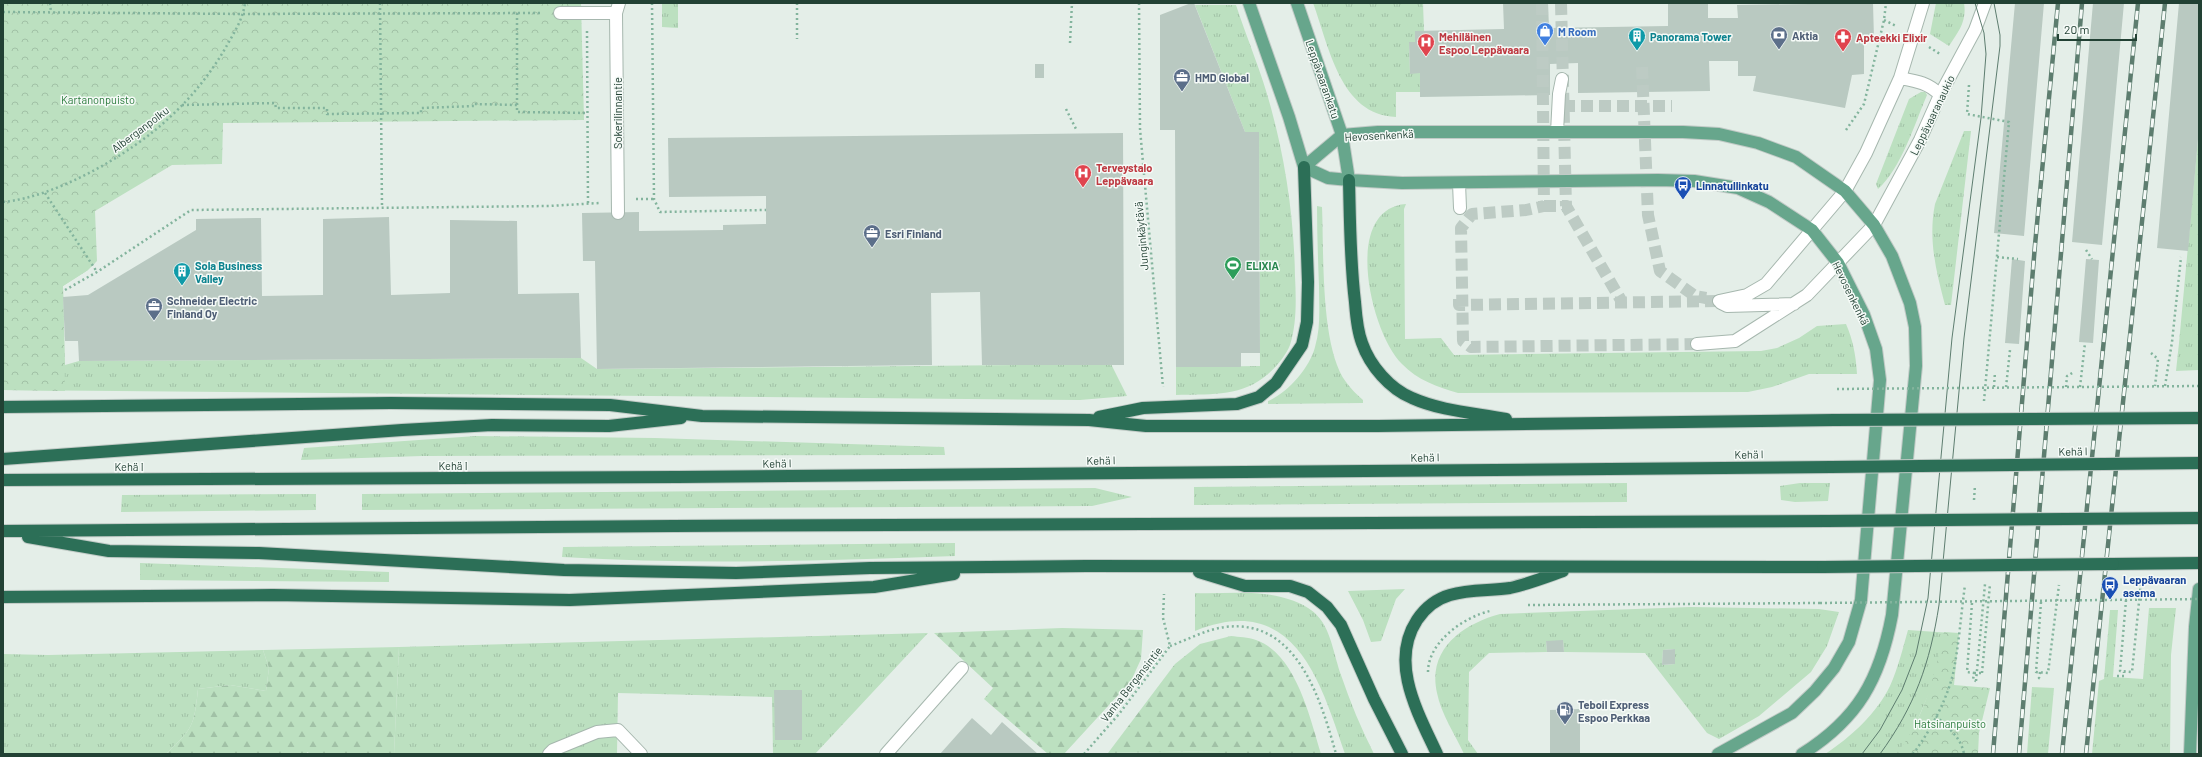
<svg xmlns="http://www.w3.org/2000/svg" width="2202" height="757" viewBox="0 0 2202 757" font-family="Barlow,sans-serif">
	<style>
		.grass { fill: url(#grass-tufts); fill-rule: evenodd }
		.forest { fill: url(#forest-firs) }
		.park { fill: url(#park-crowns) }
		.building { fill: #b9c9c1 }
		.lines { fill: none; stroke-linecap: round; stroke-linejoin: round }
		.minor-tunnel { stroke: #bdcbc4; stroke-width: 12; stroke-dasharray: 12 6; stroke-linecap: butt }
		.minor-casing { stroke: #a6b7ae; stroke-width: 14 }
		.major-casing { stroke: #c1cac6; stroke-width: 14 }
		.highway-casing { stroke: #c1cac6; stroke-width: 14 }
		.path { stroke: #83b49d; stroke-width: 2.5; stroke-dasharray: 2 3; stroke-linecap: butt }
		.minor { stroke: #fff; stroke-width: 12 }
		.major { stroke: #67a68c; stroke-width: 12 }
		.highway { stroke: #2c6f57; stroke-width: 12 }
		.tram { stroke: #5d7d6f; stroke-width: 1 }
		.rail-casing { stroke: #5d7d6f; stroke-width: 4.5 }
		.rail { stroke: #f5faf7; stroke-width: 3; stroke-dasharray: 9; stroke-linecap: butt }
		.highway-bridge-casing { stroke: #c1cac6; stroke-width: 14; stroke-linecap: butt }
		.path-bridge { stroke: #83b49d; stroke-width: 2.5; stroke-dasharray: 2 3; stroke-linecap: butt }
		.highway-bridge { stroke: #2c6f57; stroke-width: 12 }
		.labels { text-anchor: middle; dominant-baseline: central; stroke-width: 3; stroke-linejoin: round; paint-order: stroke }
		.shop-label { font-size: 11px; font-weight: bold; fill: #366cbe; stroke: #f5faf7; text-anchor: start }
		.service-label { font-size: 11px; font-weight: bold; fill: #4e5e75; stroke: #f5faf7; text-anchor: start }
		.health-label { font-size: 11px; font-weight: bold; fill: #be3a42; stroke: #f5faf7; text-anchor: start }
		.culture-label { font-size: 11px; font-weight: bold; fill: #0d838f; stroke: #f5faf7; text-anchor: start }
		.street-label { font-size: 11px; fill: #224134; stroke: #f5faf7 }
		.park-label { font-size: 11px; fill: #2a7b3c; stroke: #f5faf7 }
		.transit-label { font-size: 11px; font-weight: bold; fill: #164399; stroke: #f5faf7; text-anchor: start }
		.leisure-label { font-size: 11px; font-weight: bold; fill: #27864d; stroke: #f5faf7; text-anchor: start }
	</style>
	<defs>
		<pattern id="grass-tufts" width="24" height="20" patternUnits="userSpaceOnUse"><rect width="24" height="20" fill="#bce0c0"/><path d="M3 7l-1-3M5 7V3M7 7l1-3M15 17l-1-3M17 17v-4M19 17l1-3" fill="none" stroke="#a1c1a6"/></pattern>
		<pattern id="forest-firs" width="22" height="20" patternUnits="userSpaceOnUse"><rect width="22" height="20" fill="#bce0c0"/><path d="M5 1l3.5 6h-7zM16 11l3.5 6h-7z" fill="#a1c1a6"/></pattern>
		<pattern id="park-crowns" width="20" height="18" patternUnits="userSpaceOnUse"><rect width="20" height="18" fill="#bce0c0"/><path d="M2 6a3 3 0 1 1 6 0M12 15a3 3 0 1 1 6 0" fill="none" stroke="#a1c1a6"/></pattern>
	</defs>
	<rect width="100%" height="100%" fill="#e4eee8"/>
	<path class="grass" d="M662,3H678V28L662,27Z
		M1313,3H1423L1424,31H1415V42H1409L1410,73H1420V92H1396V117C1340,115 1329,46 1313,3Z
		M1936,3H1964C1967,21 1959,31 1949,46L1930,34Z
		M1195,5H1236C1247,39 1262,73 1271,108C1286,163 1294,219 1295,276C1296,298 1297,323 1290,345C1286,356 1273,371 1263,378C1238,397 1206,394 1176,395V367L1260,366L1259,132H1245Z
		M1921,92H1925L1927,95C1915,123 1901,169 1878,189L1876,184L1909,99Z
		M2199,128V370L2176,371L2179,343Z
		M1964,131H1971L1951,305H1945C1936,271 1928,239 1935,204Z
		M1406,204L1404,209L1405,339L1441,338L1454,355L1761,351L1777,348L1799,338L1817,326L1846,324C1853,340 1856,356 1857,374H1809L1772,387L1748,392L1458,393C1438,387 1417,380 1402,364C1371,334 1341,209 1406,204Z
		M1317,206L1322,207C1324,252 1320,347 1346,382C1351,389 1357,395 1363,400V403L1268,404V401C1288,393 1310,367 1315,347C1321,327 1319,306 1319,286C1318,259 1317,233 1317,206Z
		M3,210L88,270L63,286L65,365L79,361L581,358L597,369L1111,364L1127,396L1080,400L3,390Z
		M476,436L655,438L944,447L945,455L422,456L301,460L304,448Z
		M1627,483V502L1194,505V487Z
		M1800,483H1830L1828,501L1795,502L1781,500L1780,486Z
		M1095,488L1132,497L1092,506L362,510V494Z
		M316,494V510L121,512L122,495Z
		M955,543V556C824,561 693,565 562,557L563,547Z
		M140,563L389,572V582L140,580Z
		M1405,589L1396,599L1381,641L1371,642L1363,620L1348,591Z
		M1195,593C1223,594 1254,590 1281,597C1330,609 1328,635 1341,675C1350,702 1361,728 1374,754H1345C1320,680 1294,591 1195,631Z
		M1691,607L1819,609L1839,612L1827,646L1811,672L1759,716L1719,739L1707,733L1645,653L1564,652L1563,641H1546L1547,652L1489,653L1469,672L1468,740L1478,754H1464C1455,734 1441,714 1437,693C1427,649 1463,624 1500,614ZM1675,649V664L1662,665L1663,650Z
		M2149,608H2176L2171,655L2170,754H2092L2099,681L2104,679L2110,610H2118L2113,677L2143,679Z
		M1908,630L1951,633L1950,644L1903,754H1825C1850,738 1877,713 1890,686C1898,668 1903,648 1908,630Z
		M928,633L815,754H773L772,697L618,693L617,754H394L399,647Z
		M263,650L269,668L266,691L230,685L198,689C194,727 193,728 166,754H3V654L48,655Z
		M2032,687L2054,688L2048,754H2027Z
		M1220,751V754H1107L1108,753Z"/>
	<path class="forest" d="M1062,628L1143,630L1141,659L1131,681L1064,754H1048L984,699L993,688L934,633Z
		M1231,636C1239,637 1248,637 1256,640C1296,654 1310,718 1321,754H1220V751L1108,753L1175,664L1200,644Z
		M399,647L394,754H309L308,752L305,754H166C193,728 194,727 198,689L230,685L266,691L269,668L263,650Z"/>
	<path class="park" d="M3,3H581L584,120L223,123L222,164L172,165L95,211L97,261L88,270L63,286L65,391L3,390Z
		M1944,632L1959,633L1954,685L1990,688L1979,733L1978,754H1896C1924,721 1935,674 1944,632Z"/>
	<path class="building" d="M1191,3H1194L1245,132H1259L1260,353H1241V367H1176L1175,130H1160V15Z
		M1503,3H1548L1549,28L1668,26V3H1708V18H1738L1737,5L1873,3L1874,39L1864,40V74L1852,75L1845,108L1753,91L1756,76H1738V61H1709L1710,91L1578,93V63L1550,64V95L1420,97V73L1410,74L1409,42H1415V31L1504,29Z
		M2015,3H2044L2024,236L1994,233Z
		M2093,3H2124L2102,245L2072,242Z
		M2179,3H2199V128L2188,251L2157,248Z
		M1035,64H1044V78H1035Z
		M1123,133L1124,365H982L980,292L931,293L932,365L597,369L595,261H583L582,213L639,212V231L723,230V225L766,224V196L669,197L668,138Z
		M389,217L391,295L450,293V220L517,221L518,294L579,293L581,358L79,361L78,341H65L63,297L88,295L196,230V219L261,218L262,296L323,295V219Z
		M2012,259L2025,261L2019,344L2005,343Z
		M2086,259L2099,260L2093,343L2079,342Z
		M1563,640L1564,652H1547L1546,641Z
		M1675,649V664L1662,665L1663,650Z
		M774,690H802V740H775Z
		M1580,709V754H1550V710Z
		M972,718L991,735L1002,722L1038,754H940Z"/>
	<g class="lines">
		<path class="minor-tunnel" d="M1542,3L1544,206L1526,210L1472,214L1461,228L1463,341L1471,347L1697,344
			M1561,3L1566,206
			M1642,67L1648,215L1660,271L1695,296L1706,298
			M1563,106H1672
			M1544,206H1566L1622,302
			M1459,299V305L1719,301"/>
		<g class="minor-casing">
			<path id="minor" d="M560,13H616
				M1900,78C1916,81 1929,83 1940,95
				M1557,132L1559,94L1562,79
				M1459,183L1460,208
				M618,213L616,13L619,3
				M1719,301L1747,295L1766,284L1845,191L1866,153L1900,78L1923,3
				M1721,303L1727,306L1794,304
				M1697,344L1735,341L1807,295L1874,225L1920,140L1940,95L1975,30L1985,3
				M549,754L553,750L597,732L618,730L641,754
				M886,754L962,668"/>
		</g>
		<g class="major-casing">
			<path id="major" d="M1249,3L1289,117L1304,167
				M1297,3L1342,135L1349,180
				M1304,167L1342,135L1378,132H1683L1719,134L1758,143L1796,157L1845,191L1874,225L1892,256L1910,303L1915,327L1916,366L1892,615C1880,679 1858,719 1802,754
				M1304,167L1328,178L1349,180L1402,183L1658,180L1694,181L1738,188L1769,202L1812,230L1838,263L1864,315L1876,349L1880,380L1861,600L1849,642L1834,668L1815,691L1792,713L1718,754
				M2190,754L2195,627L2199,589"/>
		</g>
		<g class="highway-casing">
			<path id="highway" d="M1349,180C1350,221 1350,261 1355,302C1356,315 1357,330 1362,343C1370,366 1390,389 1412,398C1441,411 1475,413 1506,419
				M3,407L391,403L610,405L702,416L1089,420L1146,426H1378L1834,420
				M1099,417L1143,408L1237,404L1259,397L1276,383L1302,345L1307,322L1308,282L1304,167
				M3,459L402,430L492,425L609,426L681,418
				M3,480L677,477L1831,467
				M3,531L673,526L1827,521
				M28,537L109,551L259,553L564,570L736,573L870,568L1086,566L1823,567
				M2113,564L2199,563
				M1199,572L1245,586H1290L1308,592L1327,607L1341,625L1374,699L1402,754
				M3,597L273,595L570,600L874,587L954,574
				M1437,754C1418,713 1389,663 1417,620C1425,608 1436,599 1450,595C1470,589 1491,591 1510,588C1528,584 1546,577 1563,571"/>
		</g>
		<path class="path" d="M50,3L51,12
			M380,3L382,207
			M652,3L654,199L660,212L766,210
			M797,3V39
			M1139,3L1140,129L1163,387
			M3,12L244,14L540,13
			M517,13V112L587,113
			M1884,20L1896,26
			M587,31L588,204
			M1070,43L1072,3
			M1929,47L1940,54
			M1969,85L1967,114L2009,122L1984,401
			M182,105L275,103L276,108H327V114L421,113V108L474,106V104L517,105
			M1066,109L1076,129
			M1846,130L1864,104L1884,20L1886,3
			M45,193L97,272
			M636,199H654
			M3,202C56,197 131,154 169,118C192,97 211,73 226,47C234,33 243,19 245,3
			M2086,250L2092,259
			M1997,257L2018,259
			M65,290L97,272L191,210L549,206L599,203
			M2151,353L2158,359L2155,386
			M2165,386L2172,342L2181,257
			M1994,387L1995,372
			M2006,387L2010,350
			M2066,387L2067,376L2074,372
			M2080,387L2085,343
			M1974,500L1975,485
			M2126,600L2120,671L2132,672L2141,582
			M2041,602L2036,672L2048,673L2059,585
			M1972,603L1967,672L1974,673L1973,680L1976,681
			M1528,605L1820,603
			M1170,646C1187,640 1207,629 1225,627C1297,618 1321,700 1336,754
			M1428,672C1428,642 1464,617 1490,611
			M2040,672L2039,678L2042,679
			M1982,673L1990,584
			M2117,676H2124V672
			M1976,681L1985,584
			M1936,716C1948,728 1961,737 1964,754
			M1084,754L1119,714L1170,646L1163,618L1164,594
			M1913,754C1930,731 1946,702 1953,674C1959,645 1961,614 1965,585"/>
		<use href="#minor" class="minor"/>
		<use href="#major" class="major"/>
		<use href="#highway" class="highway"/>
		<path class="tram" d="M1862,754L1880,730L1902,690L1916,654L1928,598L1952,338L1981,118L1986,54L1984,33L1975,3
			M1880,754C1915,706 1930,663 1939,605L1964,338L2000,46V35L1994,3"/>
		<g class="rail-casing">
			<path id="rail" d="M1993,754L2035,245L2058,3
				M2019,754L2082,3
				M2062,754L2138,3
				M2086,754L2165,3"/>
		</g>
		<use href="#rail" class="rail"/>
		<g class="highway-bridge-casing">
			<path id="highway-bridge" d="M1834,420L2199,418
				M1831,467L2199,463
				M1827,521L2199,518
				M1823,567L2113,564"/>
		</g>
		<path class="path-bridge" d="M1837,389L2199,386
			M1820,603L2199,599
			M1974,673H1982"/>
		<use href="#highway-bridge" class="highway-bridge"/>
	</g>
	<defs>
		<g id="shop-pin" transform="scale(0.9)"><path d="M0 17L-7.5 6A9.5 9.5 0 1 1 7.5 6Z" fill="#3f7fe0" stroke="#f5faf7"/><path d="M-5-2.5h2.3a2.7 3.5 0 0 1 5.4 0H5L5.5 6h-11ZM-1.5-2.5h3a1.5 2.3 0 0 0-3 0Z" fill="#fff"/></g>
		<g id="bank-pin" transform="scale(0.9)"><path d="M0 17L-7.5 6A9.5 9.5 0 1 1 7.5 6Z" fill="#5c6f8a" stroke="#f5faf7"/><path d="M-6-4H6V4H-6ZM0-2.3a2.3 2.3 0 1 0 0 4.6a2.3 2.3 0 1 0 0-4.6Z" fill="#fff"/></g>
		<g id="building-pin" transform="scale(0.9)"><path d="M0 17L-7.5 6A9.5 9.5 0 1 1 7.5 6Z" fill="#0f9aa8" stroke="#f5faf7"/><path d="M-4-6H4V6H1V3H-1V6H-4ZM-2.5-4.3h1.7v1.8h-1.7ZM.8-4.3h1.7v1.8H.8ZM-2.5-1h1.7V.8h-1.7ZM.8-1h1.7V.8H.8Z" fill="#fff"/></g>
		<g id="pharmacy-pin" transform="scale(0.9)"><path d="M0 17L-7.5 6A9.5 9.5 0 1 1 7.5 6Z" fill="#e0444e" stroke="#f5faf7"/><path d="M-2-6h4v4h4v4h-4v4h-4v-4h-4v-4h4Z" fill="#fff"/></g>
		<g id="hospital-pin" transform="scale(0.9)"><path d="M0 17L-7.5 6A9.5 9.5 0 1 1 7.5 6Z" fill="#e0444e" stroke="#f5faf7"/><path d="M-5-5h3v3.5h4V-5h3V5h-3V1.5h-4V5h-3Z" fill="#fff"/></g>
		<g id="office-pin" transform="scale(0.9)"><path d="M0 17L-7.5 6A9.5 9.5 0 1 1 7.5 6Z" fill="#5c6f8a" stroke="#f5faf7"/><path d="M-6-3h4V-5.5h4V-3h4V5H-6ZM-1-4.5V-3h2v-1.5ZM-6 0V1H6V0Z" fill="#fff"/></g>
		<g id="bus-pin" transform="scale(0.9)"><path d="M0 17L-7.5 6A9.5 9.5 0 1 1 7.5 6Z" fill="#1a4fb4" stroke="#f5faf7"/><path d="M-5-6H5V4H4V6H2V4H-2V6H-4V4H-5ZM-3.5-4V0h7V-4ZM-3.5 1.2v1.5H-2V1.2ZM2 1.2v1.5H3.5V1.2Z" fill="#fff"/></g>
		<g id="stadium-pin" transform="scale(0.9)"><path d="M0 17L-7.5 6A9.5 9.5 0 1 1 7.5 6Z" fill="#2e9e5b" stroke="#f5faf7"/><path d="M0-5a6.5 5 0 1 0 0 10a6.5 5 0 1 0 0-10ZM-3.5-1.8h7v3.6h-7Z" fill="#fff"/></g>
		<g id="fuel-pin" transform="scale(0.9)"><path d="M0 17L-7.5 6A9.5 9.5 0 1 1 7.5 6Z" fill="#5c6f8a" stroke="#f5faf7"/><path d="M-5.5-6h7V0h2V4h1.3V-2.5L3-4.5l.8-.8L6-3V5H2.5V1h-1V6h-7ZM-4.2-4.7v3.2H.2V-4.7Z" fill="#fff"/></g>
	</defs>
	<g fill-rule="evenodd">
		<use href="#shop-pin" x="1545" y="31"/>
		<use href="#bank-pin" x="1779" y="35"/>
		<use href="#building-pin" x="1637" y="36"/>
		<use href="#pharmacy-pin" x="1843" y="37"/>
		<use href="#hospital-pin" x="1426" y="42"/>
		<use href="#office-pin" x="1182" y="77"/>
		<use href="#hospital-pin" x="1083" y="173"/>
		<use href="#bus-pin" x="1683" y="185"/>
		<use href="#office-pin" x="872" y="233"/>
		<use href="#stadium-pin" x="1233" y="265"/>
		<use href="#building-pin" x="182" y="271"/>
		<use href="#office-pin" x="154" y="306"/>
		<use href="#bus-pin" x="2110" y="585"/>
		<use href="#fuel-pin" x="1565" y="710"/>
	</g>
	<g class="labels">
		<g class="shop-label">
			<text x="1558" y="31">M Room</text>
		</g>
		<g class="service-label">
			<text x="1792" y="35">Aktia</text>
			<text x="1195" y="77">HMD Global</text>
			<text x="885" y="233">Esri Finland</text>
			<text x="167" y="300">Schneider Electric<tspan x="167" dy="13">Finland Oy</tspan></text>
			<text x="1578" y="704">Teboil Express<tspan x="1578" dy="13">Espoo Perkkaa</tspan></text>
		</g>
		<g class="health-label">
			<text x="1439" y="36">Mehiläinen<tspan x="1439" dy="13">Espoo Leppävaara</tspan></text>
			<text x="1856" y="37">Apteekki Elixir</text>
			<text x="1096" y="167">Terveystalo<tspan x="1096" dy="13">Leppävaara</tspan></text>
		</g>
		<g class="culture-label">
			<text x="1650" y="36">Panorama Tower</text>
			<text x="195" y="265">Sola Business<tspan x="195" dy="13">Valley</tspan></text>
		</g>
		<g class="street-label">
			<text transform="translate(1323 79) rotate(71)">Leppävaarankatu</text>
			<text transform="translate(617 113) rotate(-90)">Sokerilinnantie</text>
			<text transform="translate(1932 115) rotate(-64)">Leppävaaranaukio</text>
			<text transform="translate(140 129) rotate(-37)">Alberganpolku</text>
			<text transform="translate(1379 135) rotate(-3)">Hevosenkenkä</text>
			<text transform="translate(1141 236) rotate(-95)">Junginkäytävä</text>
			<text transform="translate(1851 293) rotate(64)">Hevosenkenkä</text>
			<text transform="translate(2073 451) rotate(-1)">Kehä I</text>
			<text transform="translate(1749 454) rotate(-1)">Kehä I</text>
			<text transform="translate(1425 457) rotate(-1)">Kehä I</text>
			<text transform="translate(1101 460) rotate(-1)">Kehä I</text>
			<text transform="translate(777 463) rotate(-1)">Kehä I</text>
			<text x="453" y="465">Kehä I</text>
			<text x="129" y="466">Kehä I</text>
			<text transform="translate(1131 684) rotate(-52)">Vanha Bergansintie</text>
		</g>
		<g class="park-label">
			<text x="98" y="99">Kartanonpuisto</text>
			<text x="1950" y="723">Hatsinanpuisto</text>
		</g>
		<g class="transit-label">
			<text x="1696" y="185">Linnatullinkatu</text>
			<text x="2123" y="579">Leppävaaran<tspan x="2123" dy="13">asema</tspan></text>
		</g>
		<g class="leisure-label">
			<text x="1246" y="265">ELIXIA</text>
		</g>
	</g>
	<rect width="2202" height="757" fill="none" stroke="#224134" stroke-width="8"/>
	<path d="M2058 34v6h78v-6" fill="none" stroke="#224134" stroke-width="2"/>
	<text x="2064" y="34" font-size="12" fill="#224134" stroke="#f5faf7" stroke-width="3" paint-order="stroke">20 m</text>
</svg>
